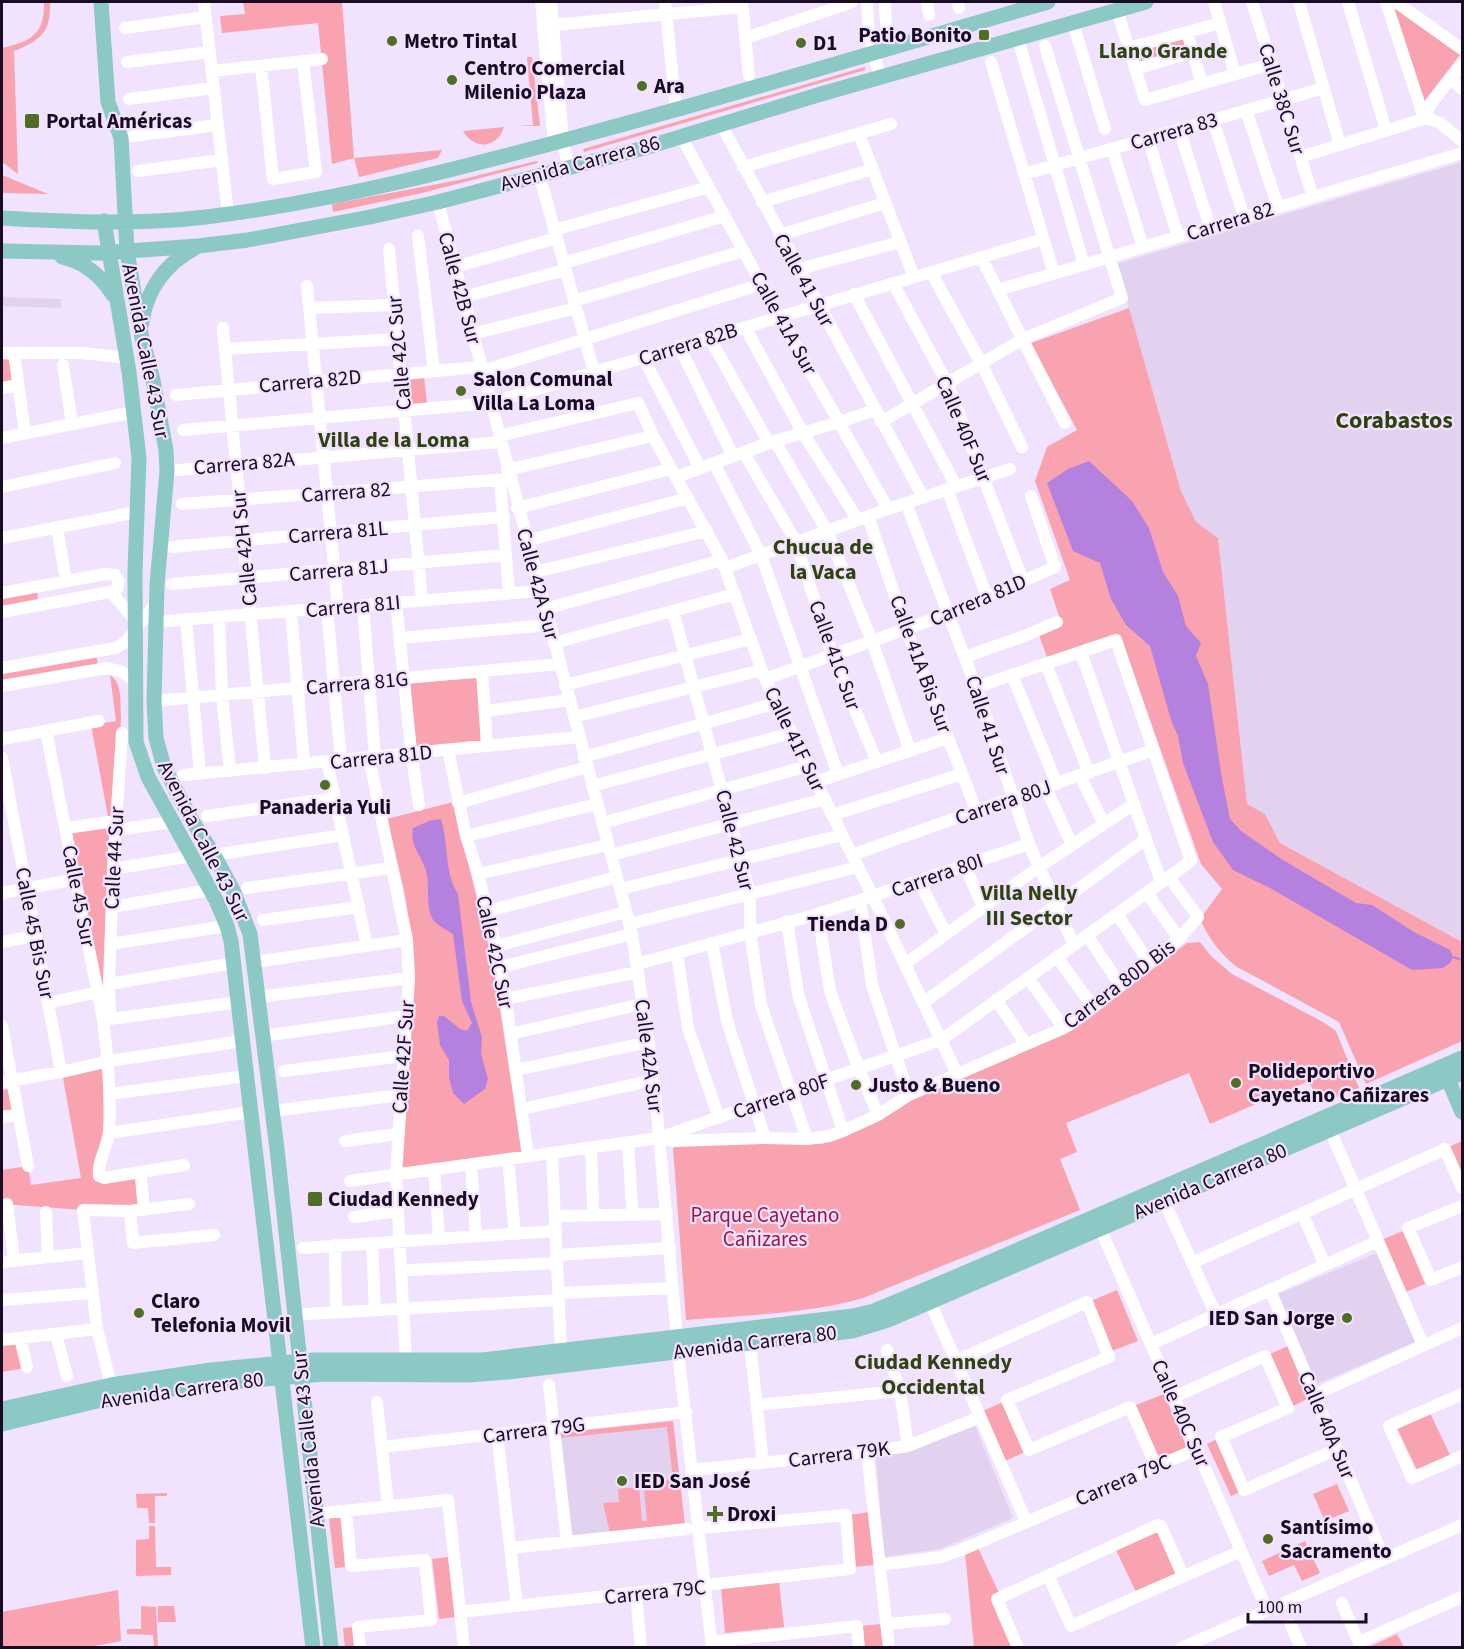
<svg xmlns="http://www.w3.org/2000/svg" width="1464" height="1649" viewBox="0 0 1464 1649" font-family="'Source Sans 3',sans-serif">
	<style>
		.built { fill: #e2d2f0 }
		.green { fill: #f9a2b0 }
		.water { fill: #b581de }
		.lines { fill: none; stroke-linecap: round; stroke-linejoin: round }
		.stream { stroke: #b581de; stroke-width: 2 }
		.minor { stroke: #fff; stroke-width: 12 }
		.major { stroke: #8cc8c4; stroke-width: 15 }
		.poi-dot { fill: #4f6e23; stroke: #f1e2fe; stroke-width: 2 }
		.labels { text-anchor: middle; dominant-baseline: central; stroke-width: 4.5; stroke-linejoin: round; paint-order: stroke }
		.poi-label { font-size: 21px; font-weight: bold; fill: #190b23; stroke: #f1e2fe; text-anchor: start }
		.street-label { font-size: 21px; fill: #190b23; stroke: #f1e2fe }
		.park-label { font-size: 21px; fill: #a01343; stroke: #f1e2fe }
		.neighbourhood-label { font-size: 22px; font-weight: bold; fill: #2e430f; stroke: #f1e2fe }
		.quarter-label { font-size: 24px; font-weight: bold; fill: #2e430f; stroke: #f1e2fe }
	</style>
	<rect width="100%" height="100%" fill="#f1e2fe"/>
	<path class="built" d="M1462,162V942L1280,843L1265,814L1247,804L1218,538L1196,522L1181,491L1116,264Z
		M2,297L61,299V308L2,306Z
		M1377,1253L1415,1342L1317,1384L1278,1294Z
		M673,1421L685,1525L570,1537L558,1433Z
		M975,1426L1013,1518L940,1549L884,1557L876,1457L908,1452Z"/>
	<path class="green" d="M44,2H50C51,32 41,40 14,51L18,174L2,162V48C31,42 45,34 44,2Z
		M243,2H342L354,158L442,150L438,158L359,177L354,158L332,164L318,23L222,33L220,16L245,14Z
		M1388,2L1462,52L1422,104Z
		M1182,34L1188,52L1137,66L1132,48Z
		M527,57H532L540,126H517L533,125Z
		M865,67V70L584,152L583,149Z
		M504,127C497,149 474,150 463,131Z
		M537,161L538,163L422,193L333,212L332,204L459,180Z
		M2,175L48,194L2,193Z
		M1129,308L1181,491L1196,522L1218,538L1247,804L1265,814L1280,843L1462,942V1041L1366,1084L1339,1022L1237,967C1220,954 1209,939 1200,919L1222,889L1201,864L1120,635L1048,660L1039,635L1062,625L1050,589L1070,580L1035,481L1047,447L1077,430L1031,343Z
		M2,359L10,360L14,383L2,385Z
		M424,377L427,404L408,406L405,379Z
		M37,590L38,600L2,607V597Z
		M96,656L98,664L2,682V673Z
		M110,675C123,683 120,704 121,717L110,1019L69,828L109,822L91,725L116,721Z
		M479,678L485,743L413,748L408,683Z
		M453,802L493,964L522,1152L400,1168L415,975L411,933L404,890L387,819Z
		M1200,942L1211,956L1232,974L1323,1022L1336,1031L1359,1088L1319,1104L1309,1081L1210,1124L1189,1073L1066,1123L1077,1152L1060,1159L1080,1210L863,1298C809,1314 743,1315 686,1320L673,1148L684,1144H822L843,1136L923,1092L1073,1030L1187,943Z
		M105,1068L104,1140L93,1176L95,1181L100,1182L141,1178L144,1205L83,1210L2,1204V1170L28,1166L31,1185L81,1178L63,1078Z
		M9,1089L14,1113L2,1115V1090Z
		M1462,1141V1176L1449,1147Z
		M1403,1231L1425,1284L1403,1293L1381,1240Z
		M1117,1290L1138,1341L1112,1351L1091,1301Z
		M19,1341L25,1368L2,1372V1343Z
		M1288,1346L1311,1397L1293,1406L1270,1354Z
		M1164,1394L1187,1448L1159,1460L1136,1405Z
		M1003,1402L1025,1452L1005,1461L983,1411Z
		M1430,1413L1450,1455L1417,1470L1397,1428Z
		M673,1421L685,1525L610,1533L603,1503L619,1502L618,1489L639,1487L642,1521H647L644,1489L661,1487V1481L673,1479L667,1427L559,1438L558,1433Z
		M1219,1438L1243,1491L1231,1496L1207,1444Z
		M1337,1484L1349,1511L1325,1521L1313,1494Z
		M167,1493V1496H155V1523H149L148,1508H137L136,1494Z
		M869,1512L874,1565L854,1567L849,1515Z
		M342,1516L347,1567L335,1568L329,1518Z
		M149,1526H155L156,1567H171V1575L136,1576V1540L149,1539Z
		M1160,1531L1179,1572L1136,1592L1116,1550Z
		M1305,1541L1320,1573L1302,1581L1294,1565L1269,1576L1262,1561Z
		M978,1548L999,1593L1015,1647H974L965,1553Z
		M448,1557L455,1617L439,1619L432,1559Z
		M779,1582L784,1627L725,1633L721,1587Z
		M118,1590L121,1641L88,1647H2V1612Z
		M141,1606L156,1607L158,1647H154L153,1635L127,1634V1629H141Z
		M158,1606H174L176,1622H158Z
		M883,1624L886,1647H862L860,1626Z
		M354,1627L356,1647H345L343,1628Z
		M1397,1634L1404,1647L1367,1648Z"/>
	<path class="water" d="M1089,461L1132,501L1149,528L1163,572L1178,596L1186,626L1201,643L1196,656L1208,684L1221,773L1230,819L1241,831L1283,860L1356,903L1372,905L1414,932L1450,950L1453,957L1450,963L1443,968L1412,970L1270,888L1233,870L1213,842L1183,763L1178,736L1171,720L1150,646L1126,625L1111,599L1100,563L1073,551L1047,483L1068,469Z
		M441,819C449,845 444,872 458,894L471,1002L482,1037L481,1054L488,1079L485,1089L464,1104L453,1093L449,1078V1060L440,1045L437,1023L439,1016H444L460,1029L467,1031L472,1023L462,1001L453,934C447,930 438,926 434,921C425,910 430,884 426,871C422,855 409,846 413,828L429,821Z"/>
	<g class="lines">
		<path class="stream" d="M1453,957L1462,960"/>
		<path class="minor" d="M204,2L228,214
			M541,2L554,143
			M551,2L563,140L568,167
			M665,2L676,110
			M742,2L749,75
			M867,2L869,34L880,78
			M885,2C886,18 883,34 898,45
			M927,2L929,15
			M958,2L959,8
			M1214,2L1235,74
			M1252,2L1313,197
			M1299,2L1340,145
			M1348,2L1386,130
			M1386,2L1424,118
			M1396,2L1462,49
			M1117,10L1145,100L1271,64
			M1073,23L1105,129
			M553,25L742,7
			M125,28L206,17
			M1187,32L1202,84
			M746,38L852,2
			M1018,39L1084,265
			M1129,48L1220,23
			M127,62L210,52
			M991,62L1054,274
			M261,66L273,179L316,172L303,61
			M1135,69L1193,52
			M212,71L322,59
			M1450,79L1462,89
			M129,99L214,88
			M1246,110L1278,207
			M1424,118L1432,102L1462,64
			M1213,120L1244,217
			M721,124L923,497
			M1179,129L1210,227
			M859,134L914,277
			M133,136L218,125
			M681,136L774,307L888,509
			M1148,138L1178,237
			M1112,148L1143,247
			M1300,157L1427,118L1440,123L1462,141
			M743,167L891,124
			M138,171L222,160
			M539,174L594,372
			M1024,174L1324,88
			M438,202L632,934L654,1080L679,1360L712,1648
			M762,202L873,169
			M554,230L709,187
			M780,235L885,203
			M418,236L434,371
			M389,249L422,600
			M981,257L1065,423
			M564,263L725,216
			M455,267L557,238
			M799,269L900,242
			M931,272L981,363L1022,447
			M893,283L947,383L1023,581
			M307,286L338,607
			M998,290L1462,153
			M854,294L956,486
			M463,297L565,270
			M574,301L743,251
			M309,308L394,305
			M745,327L803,433L858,520
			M223,328L265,768
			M472,334L576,308
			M709,337L769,443
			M679,346L733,456
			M225,349L397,339
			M2,353H82L119,357
			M643,357L700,468
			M15,360L25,433
			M63,365L72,424
			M482,371L762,284
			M2,388L18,385
			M176,395L480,367
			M881,422L1023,339L1122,298L1045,46
			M183,430L490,403L1043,239
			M499,436L638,403L653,436L722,560L765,679L873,897L957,1074
			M2,438L134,412
			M775,441L827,531L872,641L910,751
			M744,453L796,542L832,655L877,762
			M714,463L761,555L838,774
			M507,470L653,436
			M167,471L500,442
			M676,477L775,441L840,422L875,410
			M500,480L509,593
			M2,487L115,463
			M947,489L987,597
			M906,503L976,687L1029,844L1074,945
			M182,504L510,479
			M517,508L671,469
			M868,516L906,629L976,810
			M57,527L66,581
			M2,538L137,512
			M526,541L688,498
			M172,547L504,517
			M725,568L888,509L1010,469
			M535,572L707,531
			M172,584L506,555
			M111,592L134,619
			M2,593L105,574L115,575L119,581L117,589L115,591L2,612
			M396,602L411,750L419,805
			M363,605L375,757
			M327,608L341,760
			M545,609L722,560
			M291,611L304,764
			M673,611L750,894V932L761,1005L807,1139
			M219,617L222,695L230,771
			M186,619L200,774
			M167,621L540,591
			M400,638L549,625
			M554,643L735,594
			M1081,652L1161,882
			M965,657L1027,635L1057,622
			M1046,664L1089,773
			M2,668L115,648L126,642L156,603
			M482,671L487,746
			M1012,675L1057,784
			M765,679L948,614L1055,567L1031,496
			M565,685L751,639
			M2,686L107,668L120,671L135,681
			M154,701L559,664
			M485,711L569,700
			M574,717L762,670
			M46,731L103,1020C108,1057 111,1094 109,1131C108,1147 97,1161 99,1176L104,1178L184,1165
			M2,739L99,721
			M448,750L466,836L478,874L501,967L528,1156
			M584,757L777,703
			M2,758L61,1072
			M369,758L407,940L409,978L396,1175L406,1361
			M327,762L367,946
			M183,775L579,737
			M1080,776L1104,824
			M816,782L948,738
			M592,786L792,733
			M1046,788L1072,845
			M458,803L587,767
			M832,815L962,774
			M207,816L335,798
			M602,823L808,766
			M66,828L116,821
			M115,830L173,822
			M466,836L597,804
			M214,855L343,835
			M611,855L825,799
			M852,855C952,819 1053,784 1154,750
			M965,866L983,907
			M113,869L192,856
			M478,874L608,845
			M919,881L946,934
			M247,888L391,868
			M620,889L842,835
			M2,893L76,879
			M1147,893L1179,939
			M860,900L872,985L909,1095
			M112,907L210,890
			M488,911L617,877
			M818,914L830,991L859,1069L878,1115
			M1117,914L1149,963
			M263,920L359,907
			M787,921L798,994L843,1131
			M629,924L858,867
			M1087,935L1120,985
			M2,942L35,936
			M712,943L727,1021L765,1138
			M110,944L227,926
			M496,946L626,912
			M677,953L688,1028L719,1118
			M1057,957L1093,1007
			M254,962L407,940
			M637,964L818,914L1029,844
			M905,964L1039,867L1134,804
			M501,967L632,934
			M1028,978L1064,1028
			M109,984L234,963
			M258,997L409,978
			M505,999L638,972
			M996,1000L1026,1044
			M48,1003L98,992
			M923,1003L1146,839
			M110,1019L109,984L113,869L122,733
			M103,1020L239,1002
			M2,1026L28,1166
			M510,1034L642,1004
			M262,1036L406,1016
			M516,1070L649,1042
			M284,1071L403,1056
			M2,1082L61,1072L109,1061L243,1041
			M109,1094L247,1076
			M522,1109L654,1080
			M272,1111L401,1095
			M2,1117L18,1114
			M1330,1130L1423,1345
			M109,1133L251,1112
			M663,1139L674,1141L765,1138L807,1139L829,1136L843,1131L878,1115L909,1095L1064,1028L1081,1017L1179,939L1198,917L1169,877
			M345,1141L398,1134
			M628,1143L632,1206
			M591,1148L593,1207
			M552,1153L561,1352
			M508,1159L515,1234
			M471,1164L476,1236
			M434,1169L439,1238
			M141,1178L144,1210
			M350,1181L659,1138L941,1040L1191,861L1116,640L976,687
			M1164,1201L1216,1315
			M7,1204L14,1260
			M1462,1206L1408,1228L1431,1280L1462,1267
			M130,1211L133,1243L214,1235
			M46,1212L48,1257
			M1302,1213L1325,1265
			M555,1216L667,1214
			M354,1217L398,1211
			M1097,1221L1267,1610
			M372,1243L375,1310
			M335,1245L336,1313
			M303,1248L556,1231
			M557,1255L670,1248
			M2,1262L87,1253
			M1192,1263L1445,1149L1462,1188
			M411,1270L557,1263
			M1270,1290L1384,1559
			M559,1293L673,1288
			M2,1300L91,1293
			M930,1302L1026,1521
			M306,1314L559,1300
			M56,1334L67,1376
			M20,1338L27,1367
			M2,1340L97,1329
			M750,1343L763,1463
			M1151,1344L1378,1241
			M887,1350L900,1391L908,1446
			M956,1361L1087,1302L1109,1357L1007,1400L1029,1450L1130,1407L1156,1466
			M111,1385L97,1329L83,1210L130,1211L189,1204
			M549,1385L567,1542
			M1462,1394L1389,1426L1412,1478L1462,1456
			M1314,1395L1462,1328
			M1174,1397L1265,1356L1288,1408L1221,1437L1244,1490L1337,1449
			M377,1402L388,1506
			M757,1405L900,1391
			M497,1434L517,1606
			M382,1447L686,1412
			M867,1452L889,1648
			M692,1470L867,1452L908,1446L980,1417
			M346,1511L351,1566L425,1560L431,1620L358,1627L360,1648
			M315,1514L448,1500L464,1648
			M511,1548L687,1529
			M880,1565L941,1557L966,1548L1197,1449
			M1048,1575L1071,1626L1241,1551
			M636,1594L641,1648
			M1342,1603L1361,1648
			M460,1612L850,1569L846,1515L699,1528
			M886,1624L945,1619
			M1291,1625L1301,1648
			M712,1642L857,1626L859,1648
			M1359,1642L1462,1597
			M1018,1648L997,1599L1158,1525L1161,1526L1183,1576
			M1181,1648L1462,1525"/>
		<path class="major" d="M101,2L108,102L121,138L127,251L141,334L153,380L166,450L167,471L157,585L154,701L156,738L164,767L191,819L214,855L233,890L250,934L277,1149L331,1648
			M2,218C69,222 139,225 206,217C337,201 465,167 591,133C744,92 896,46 1048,2
			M104,221L129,372L139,458L135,571L136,742L148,777L216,900L227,926L231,941L313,1648
			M2,251L100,253L198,246L248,240L370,217L438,202L644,148L821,94L1146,2
			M62,257C85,262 101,276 113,295
			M142,323C146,290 166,263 195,248
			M1445,1072L1462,1112
			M2,1409L111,1385L211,1370L314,1360H482L853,1316L874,1311L946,1281L1462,1058
			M2,1424L97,1401L195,1385L324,1374L468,1375L508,1372L852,1331L888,1320L1462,1073"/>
	</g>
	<g class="poi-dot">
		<rect x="978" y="29" width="12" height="12" rx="3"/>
		<circle cx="392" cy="41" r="6"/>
		<circle cx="801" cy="43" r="6"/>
		<circle cx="452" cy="80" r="6"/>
		<circle cx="642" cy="86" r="6"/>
		<rect x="24" y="113" width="16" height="16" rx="3"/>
		<circle cx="461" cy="391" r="6"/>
		<circle cx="325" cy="785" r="6"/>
		<circle cx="900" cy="924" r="6"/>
		<circle cx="1236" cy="1083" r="6"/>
		<circle cx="856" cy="1085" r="6"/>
		<rect x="307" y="1191" width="16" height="16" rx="3"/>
		<circle cx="139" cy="1313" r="6"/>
		<circle cx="1347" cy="1318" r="6"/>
		<circle cx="622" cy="1481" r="6"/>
		<path d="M712 1505h6v6h6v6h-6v6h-6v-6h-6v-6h6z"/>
		<circle cx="1268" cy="1539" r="6"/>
	</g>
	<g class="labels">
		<g class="poi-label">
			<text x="972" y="35" text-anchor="end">Patio Bonito</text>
			<text x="404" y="41">Metro Tintal</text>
			<text x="813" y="43">D1</text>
			<text x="464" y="68">Centro Comercial<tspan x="464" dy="24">Milenio Plaza</tspan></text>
			<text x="654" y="86">Ara</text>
			<text x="46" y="121">Portal Américas</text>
			<text x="473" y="379">Salon Comunal<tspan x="473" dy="24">Villa La Loma</tspan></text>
			<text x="325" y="807" text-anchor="middle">Panaderia Yuli</text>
			<text x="888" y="924" text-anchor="end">Tienda D</text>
			<text x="1248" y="1071">Polideportivo<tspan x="1248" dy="24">Cayetano Cañizares</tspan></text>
			<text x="868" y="1085">Justo &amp; Bueno</text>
			<text x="328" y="1199">Ciudad Kennedy</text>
			<text x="151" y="1301">Claro<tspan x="151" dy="24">Telefonia Movil</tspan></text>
			<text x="1335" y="1318" text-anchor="end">IED San Jorge</text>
			<text x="634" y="1481">IED San José</text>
			<text x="727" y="1514">Droxi</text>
			<text x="1280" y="1527">Santísimo<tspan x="1280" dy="24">Sacramento</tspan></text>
		</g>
		<g class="street-label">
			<text transform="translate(1282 99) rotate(73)">Calle 38C Sur</text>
			<text transform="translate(1174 131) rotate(-16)">Carrera 83</text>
			<text transform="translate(580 163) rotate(-15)">Avenida Carrera 86</text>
			<text transform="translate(1230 221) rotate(-17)">Carrera 82</text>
			<text transform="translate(804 280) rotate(61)">Calle 41 Sur</text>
			<text transform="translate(460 288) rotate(75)">Calle 42B Sur</text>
			<text transform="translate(784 323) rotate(61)">Calle 41A Sur</text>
			<text transform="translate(688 344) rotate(-17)">Carrera 82B</text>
			<text transform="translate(146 351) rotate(79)">Avenida Calle 43 Sur</text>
			<text transform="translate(399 353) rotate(-95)">Calle 42C Sur</text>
			<text transform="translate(310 381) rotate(-5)">Carrera 82D</text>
			<text transform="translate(964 429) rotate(67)">Calle 40F Sur</text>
			<text transform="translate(244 463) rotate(-5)">Carrera 82A</text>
			<text transform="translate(346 492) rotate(-4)">Carrera 82</text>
			<text transform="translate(338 532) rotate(-5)">Carrera 81L</text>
			<text transform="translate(244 548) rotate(-96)">Calle 42H Sur</text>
			<text transform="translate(339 570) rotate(-5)">Carrera 81J</text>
			<text transform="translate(538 584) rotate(75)">Calle 42A Sur</text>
			<text transform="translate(978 600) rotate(-23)">Carrera 81D</text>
			<text transform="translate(353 606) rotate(-5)">Carrera 81I</text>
			<text transform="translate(835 655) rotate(70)">Calle 41C Sur</text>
			<text transform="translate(921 664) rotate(70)">Calle 41A Bis Sur</text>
			<text transform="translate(357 683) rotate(-5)">Carrera 81G</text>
			<text transform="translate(988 725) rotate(72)">Calle 41 Sur</text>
			<text transform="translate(795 739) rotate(64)">Calle 41F Sur</text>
			<text transform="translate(381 757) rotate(-6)">Carrera 81D</text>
			<text transform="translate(1003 802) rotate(-19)">Carrera 80J</text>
			<text transform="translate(735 840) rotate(76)">Calle 42 Sur</text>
			<text transform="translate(204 841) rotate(63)">Avenida Calle 43 Sur</text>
			<text transform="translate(114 858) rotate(-87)">Calle 44 Sur</text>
			<text transform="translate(937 875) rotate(-19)">Carrera 80I</text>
			<text transform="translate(79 896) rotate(79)">Calle 45 Sur</text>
			<text transform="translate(35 933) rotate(79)">Calle 45 Bis Sur</text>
			<text transform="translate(495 952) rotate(78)">Calle 42C Sur</text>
			<text transform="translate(1119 984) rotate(-37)">Carrera 80D Bis</text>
			<text transform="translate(649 1056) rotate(83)">Calle 42A Sur</text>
			<text transform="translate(403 1057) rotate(-86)">Calle 42F Sur</text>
			<text transform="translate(781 1096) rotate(-19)">Carrera 80F</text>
			<text transform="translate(1210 1181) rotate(-23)">Avenida Carrera 80</text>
			<text transform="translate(755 1342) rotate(-7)">Avenida Carrera 80</text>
			<text transform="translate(182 1390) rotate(-8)">Avenida Carrera 80</text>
			<text transform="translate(1181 1413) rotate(66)">Calle 40C Sur</text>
			<text transform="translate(1327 1425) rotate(67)">Calle 40A Sur</text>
			<text transform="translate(534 1430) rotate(-7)">Carrera 79G</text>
			<text transform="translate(308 1439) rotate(-96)">Avenida Calle 43 Sur</text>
			<text transform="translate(839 1454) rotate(-7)">Carrera 79K</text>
			<text transform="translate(1123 1480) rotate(-23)">Carrera 79C</text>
			<text transform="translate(655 1592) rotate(-6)">Carrera 79C</text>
		</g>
		<g class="park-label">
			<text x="765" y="1215">Parque Cayetano<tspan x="765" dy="24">Cañizares</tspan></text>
		</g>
		<g class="neighbourhood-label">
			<text x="1163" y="51">Llano Grande</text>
			<text x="394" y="440">Villa de la Loma</text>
			<text x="823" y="547">Chucua de<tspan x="823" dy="25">la Vaca</tspan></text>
			<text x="1029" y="893">Villa Nelly<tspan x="1029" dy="25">III Sector</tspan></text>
			<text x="933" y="1362">Ciudad Kennedy<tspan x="933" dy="25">Occidental</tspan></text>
		</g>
		<g class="quarter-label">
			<text x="1394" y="420">Corabastos</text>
		</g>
	</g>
	<rect width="1464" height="1649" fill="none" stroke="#190b23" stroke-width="6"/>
	<path d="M1248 1613v9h118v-9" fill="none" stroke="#190b23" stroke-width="3"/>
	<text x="1257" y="1613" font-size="18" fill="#190b23" stroke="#f1e2fe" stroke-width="4.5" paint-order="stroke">100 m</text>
</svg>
